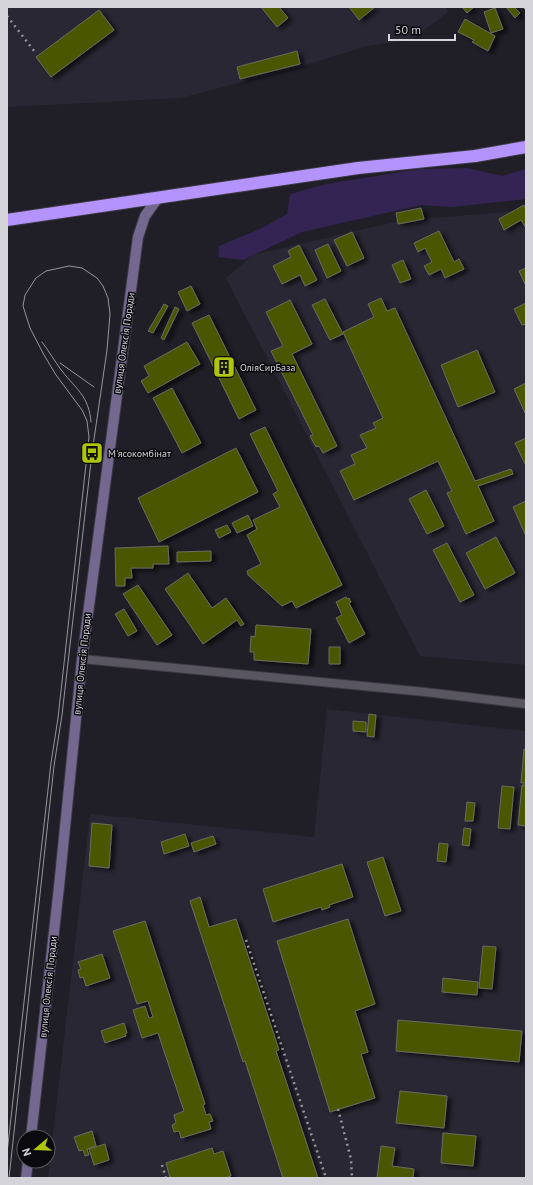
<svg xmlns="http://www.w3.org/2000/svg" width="533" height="1185" viewBox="0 0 533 1185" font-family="'PT Sans',sans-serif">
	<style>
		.built { fill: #2a2734 }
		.green { fill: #342454 }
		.building { fill: #4b5600; stroke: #6a6c61; filter: url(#shadow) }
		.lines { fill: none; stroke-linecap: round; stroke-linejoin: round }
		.street-casing { stroke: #3b3940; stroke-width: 10 }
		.secondary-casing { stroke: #3b3940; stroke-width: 12 }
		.highway-casing { stroke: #3b3940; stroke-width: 14 }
		.street { stroke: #595661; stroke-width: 8 }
		.secondary { stroke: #746890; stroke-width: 10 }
		.highway { stroke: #b493fd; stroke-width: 12 }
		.tram { stroke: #96959c; stroke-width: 1 }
		.rail { stroke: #96959c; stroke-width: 2.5; stroke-dasharray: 2 4; stroke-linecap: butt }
		.labels { text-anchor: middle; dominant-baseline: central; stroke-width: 3; stroke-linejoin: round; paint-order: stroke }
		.street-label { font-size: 10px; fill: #d5d4da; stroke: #0a090d }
		.poi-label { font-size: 10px; fill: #d5d4da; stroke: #0a090d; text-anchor: start }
	</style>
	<defs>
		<filter id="shadow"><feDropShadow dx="4.5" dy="2.5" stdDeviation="2" flood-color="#0009"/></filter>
	</defs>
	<rect width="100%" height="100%" fill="#201e27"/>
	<path class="built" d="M7,7H446L448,12L411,40L367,46L299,67L181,98L7,107Z
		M526,210V665L420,656L226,278L253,255L399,221Z
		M327,709L526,731V1178H48L90,814L314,837Z"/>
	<path class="green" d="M468,168L502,176L526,169V199L452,207L421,205L302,232L243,260L218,257L219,246L262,228L287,214L290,194L326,184L420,169Z"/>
	<path class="building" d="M261,7H279L288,18L277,27Z
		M349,7H375L359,20Z
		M462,7H474L467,13Z
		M506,7H514L520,13L515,18Z
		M495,8L503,29L491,33L484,12Z
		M99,10L114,30L51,77L36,57Z
		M465,19L495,36L488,51L472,42L474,40L458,32Z
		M297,51L300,64L240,79L237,67Z
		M524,205L526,209V228L521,220L504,230L499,219Z
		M421,208L424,219L398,224L396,213Z
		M439,231L454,262L459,259L464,269L445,278L441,269L429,275L424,266L432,262L425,248L418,252L414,243Z
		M352,232L364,258L347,266L334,240Z
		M328,244L341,271L327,278L315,250Z
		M299,245L317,280L305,286L300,275L282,284L273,266L291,257L288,251Z
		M403,260L411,279L400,283L392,265Z
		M526,268V283L525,284L519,271Z
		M191,286L200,304L187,311L178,292Z
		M381,298L387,311L395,308L475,481L511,469L513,474L478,486L494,521L466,534L447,493L452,491L438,461L354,500L340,471L355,464L351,455L367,448L360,435L376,428L373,423L383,418L343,332L374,317L368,304Z
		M325,299L343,334L330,340L312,305Z
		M290,300L312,344L292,354L337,446L323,453L319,446L316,447L310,436L313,435L271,351L283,346L266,312Z
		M526,303V324L522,325L514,309Z
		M164,304L168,306L153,333L148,331Z
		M175,307L179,309L164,340L161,338Z
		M209,315L256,410L239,419L192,323Z
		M187,342L200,364L148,393L141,381L149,376L144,366Z
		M477,350L495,392L458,407L441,365Z
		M526,383V415L514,389Z
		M172,388L201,443L182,453L153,398Z
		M265,427L342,585L296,608L292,601L282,606L248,575L247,571L261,564L247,535L257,529L253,520L280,507L273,494L278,491L250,434Z
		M526,438V466L515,443Z
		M236,448L258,492L159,542L138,498Z
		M426,490L444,526L427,534L409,499Z
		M526,501V536L513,507Z
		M248,515L253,526L237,533L232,523Z
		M227,525L231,532L219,538L215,530Z
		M496,537L515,573L485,589L466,553Z
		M447,543L474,595L460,602L433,550Z
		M168,546L169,564H153V568H131L132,578H125V586H116L115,548Z
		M211,551V561L177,562V552Z
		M188,573L212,608L226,598L244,624L241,626L237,620L203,644L165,589Z
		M138,585L172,635L157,645L123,594Z
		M346,597L347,599L349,598L351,602L349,603L365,634L349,643L336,618L342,615L336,602Z
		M124,609L137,631L128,636L115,614Z
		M256,625L311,629L308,664L254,660V652H250L251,636L255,637Z
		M329,647H340V664H329Z
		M369,714L376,715L374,737L367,736Z
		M353,721L366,722V732L353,731Z
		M524,749H526V783H521Z
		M522,785H526V826L518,825Z
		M502,786L514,787L510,829L498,828Z
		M467,802L475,803L473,821H465Z
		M92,823L112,825L109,868L89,866Z
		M464,828L471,829L469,846L462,845Z
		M185,834L189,846L164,854L161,842Z
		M213,836L216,844L194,852L191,843Z
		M439,843L448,844L446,862L437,861Z
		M383,857L401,911L385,916L367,862Z
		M342,864L353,897L329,905L330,907L322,910L321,907L273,922L263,889Z
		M200,897L209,927L236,919L279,1050L276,1051L318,1178H283L245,1061L243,1062L190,901Z
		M348,919L375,1004L355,1011L368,1052L361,1054L375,1098L330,1112L277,941Z
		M145,921L205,1104L203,1105L206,1115L210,1114L213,1121L209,1122L211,1129L181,1138L179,1131L174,1132L172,1125L176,1123L174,1115L184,1111L158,1033L142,1038L133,1010L145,1006L149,1018L153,1017L148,1001L137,1004L113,931Z
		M483,946L496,947L492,989L479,988Z
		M102,954L110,978L86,986L83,977L80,978L78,970L81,969L78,962Z
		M443,978L478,982L477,995L442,992Z
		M398,1020L522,1031L519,1062L396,1051Z
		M124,1023L127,1033L125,1034L126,1036L105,1043L101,1031Z
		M400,1091L447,1096L444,1128L396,1123Z
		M92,1131L96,1146L87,1149L89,1155L85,1156L83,1150L79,1151L74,1137Z
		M443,1133L476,1136L473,1166L441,1163Z
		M105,1144L109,1160L94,1165L89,1149Z
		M381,1146L395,1148L392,1166L414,1169L413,1178H377Z
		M212,1148L214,1154L223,1151L231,1176L224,1178H170L166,1163Z"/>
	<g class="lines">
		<g class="street-casing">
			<path id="street" d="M82,659L425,692L526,704"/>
		</g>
		<g class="secondary-casing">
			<path id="secondary" d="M31,1137L59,887L82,659L138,237L145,216L158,198
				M26,1178L28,1161"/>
		</g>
		<g class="highway-casing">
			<path id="highway" d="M7,220L358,168L475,156L526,147"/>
		</g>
		<use href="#street" class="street"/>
		<use href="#secondary" class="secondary"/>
		<use href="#highway" class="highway"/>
		<path class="tram" d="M42,342C49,351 55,362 62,371C76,389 89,396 91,422
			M60,363L94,387
			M7,1153L51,763L58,718L89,437L87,421L82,410L56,375L44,355L30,328L23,306L25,295L36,278L46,271L69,266L82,268L97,278L103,286L108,298L110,314L107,350L92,453L62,715L54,766L9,1178"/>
		<path class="rail" d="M524,7L526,9
			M7,16L35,52
			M246,940L326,1178
			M338,1109L351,1159L352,1178
			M162,1165L166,1178"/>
	</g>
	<defs>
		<g id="building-square" transform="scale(1.15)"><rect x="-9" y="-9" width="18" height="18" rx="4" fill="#aec509" stroke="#0a090d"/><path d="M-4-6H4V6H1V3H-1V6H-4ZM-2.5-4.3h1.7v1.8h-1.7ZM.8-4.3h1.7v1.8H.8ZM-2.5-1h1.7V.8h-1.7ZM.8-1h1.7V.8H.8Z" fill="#111"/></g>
		<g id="bus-square" transform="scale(1.15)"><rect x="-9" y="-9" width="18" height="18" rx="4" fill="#aec509" stroke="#0a090d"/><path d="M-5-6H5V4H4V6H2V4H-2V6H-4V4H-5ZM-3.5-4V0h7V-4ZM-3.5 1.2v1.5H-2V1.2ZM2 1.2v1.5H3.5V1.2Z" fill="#111"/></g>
	</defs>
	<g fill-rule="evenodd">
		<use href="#building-square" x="224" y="367"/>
		<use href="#bus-square" x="92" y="453"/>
	</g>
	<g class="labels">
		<g class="street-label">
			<text transform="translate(124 343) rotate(-82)">вулиця Олексія Поради</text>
			<text transform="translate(82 664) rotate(-84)">вулиця Олексія Поради</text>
			<text transform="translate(48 987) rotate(-84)">вулиця Олексія Поради</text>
		</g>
		<g class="poi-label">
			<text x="240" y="367">ОліяСирБаза</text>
			<text x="108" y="453">М'ясокомбінат</text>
		</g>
	</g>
	<rect width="533" height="1185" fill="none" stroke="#d5d4da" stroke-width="16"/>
	<g transform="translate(36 1149) rotate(251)"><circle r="19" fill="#0a090d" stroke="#5b5a5f"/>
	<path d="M0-3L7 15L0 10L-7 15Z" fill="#aec509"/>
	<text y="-6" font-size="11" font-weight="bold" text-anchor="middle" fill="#d5d4da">N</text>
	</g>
	<path d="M389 34v6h66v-6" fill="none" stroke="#d5d4da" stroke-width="2"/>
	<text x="395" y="34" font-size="12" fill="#d5d4da" stroke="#0a090d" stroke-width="3" paint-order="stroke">50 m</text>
</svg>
